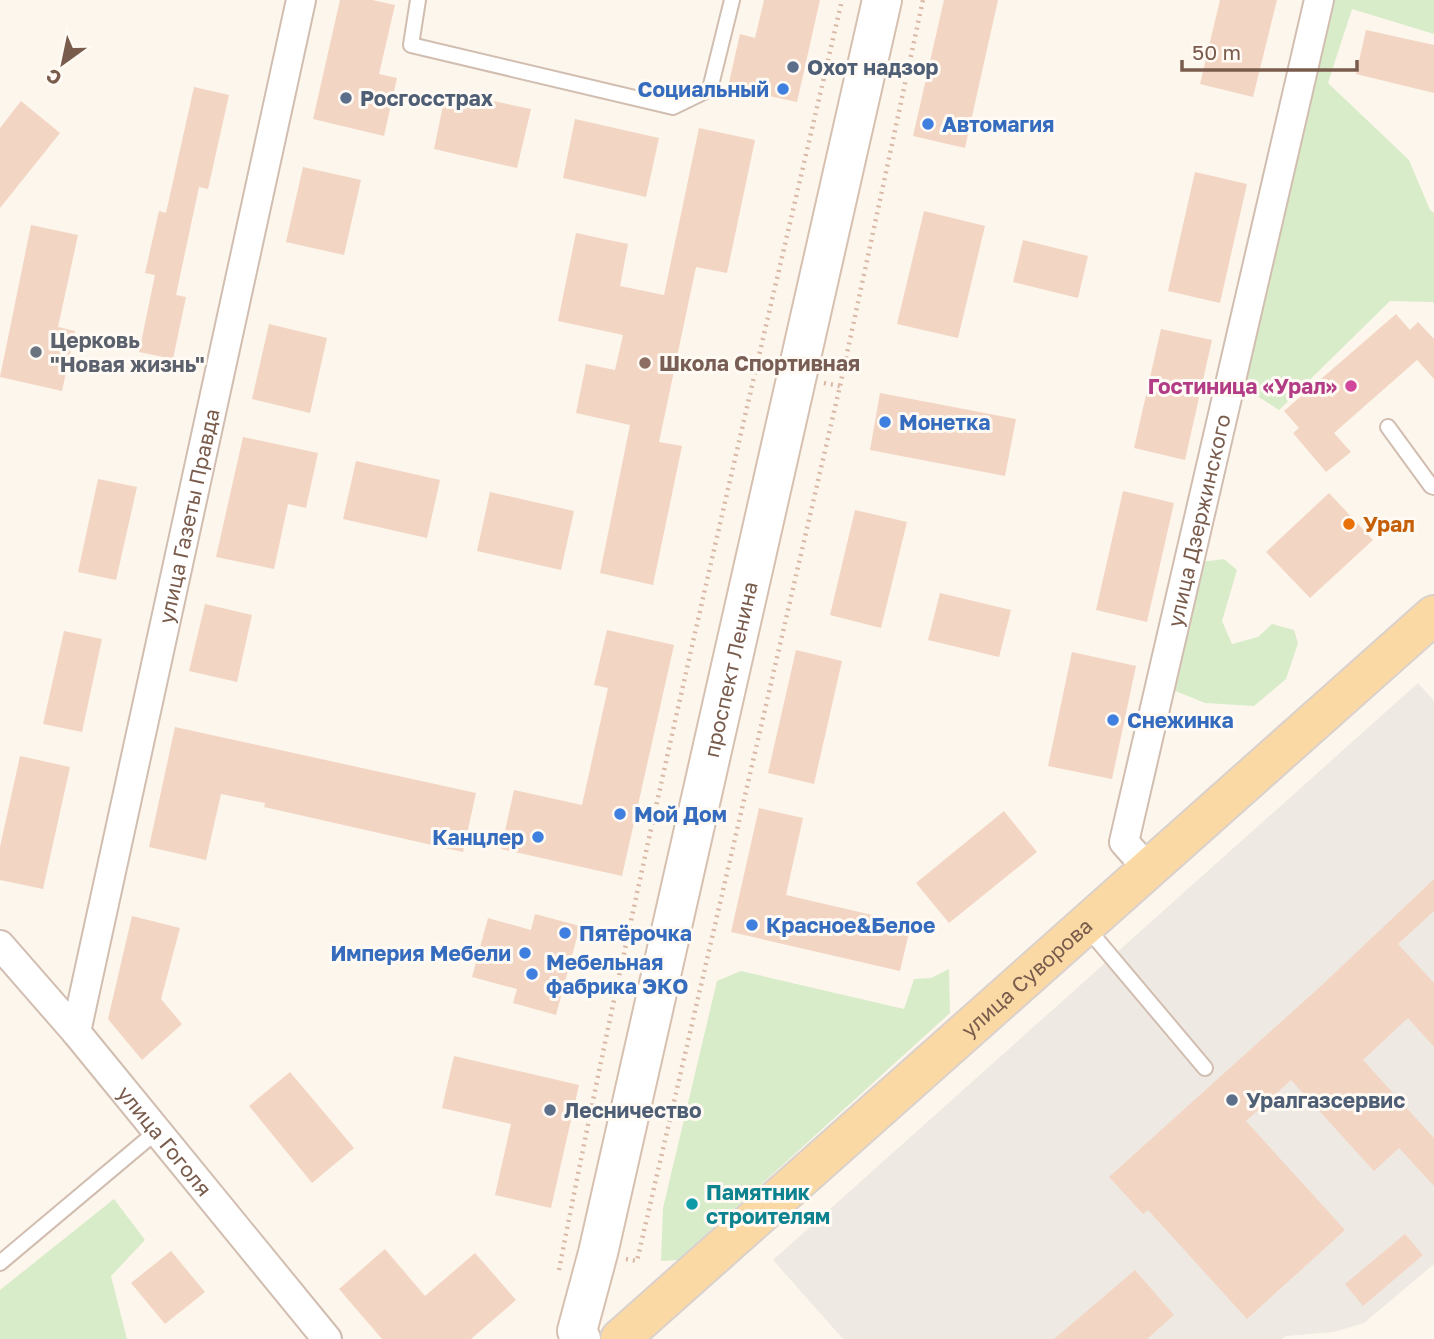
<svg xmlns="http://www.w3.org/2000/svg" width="1434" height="1339" viewBox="0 0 1434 1339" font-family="'Golos Text',sans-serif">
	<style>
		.industrial { fill: #efe9e4 }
		.green { fill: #d8ecc9 }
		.building { fill: #f3d5c3 }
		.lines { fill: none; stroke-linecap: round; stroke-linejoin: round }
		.service-casing { stroke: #d1beb0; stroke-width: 18 }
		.minor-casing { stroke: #d1beb0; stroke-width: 32 }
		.secondary-casing { stroke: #d6c0b0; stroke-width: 42 }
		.primary-casing { stroke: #dad1cd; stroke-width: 42 }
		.path { stroke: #d9b8a5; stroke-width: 4.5; stroke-dasharray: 2 5; stroke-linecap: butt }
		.service { stroke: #fff; stroke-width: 14 }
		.minor { stroke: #fff; stroke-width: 28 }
		.secondary { stroke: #fff; stroke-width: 38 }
		.primary { stroke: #fbd9a5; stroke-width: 38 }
		.service-dot { fill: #5c6f8a; stroke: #fffaf3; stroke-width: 2.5 }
		.shop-dot { fill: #3f7fe0; stroke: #fffaf3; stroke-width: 2.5 }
		.worship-dot { fill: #6b7280; stroke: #fffaf3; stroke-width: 2.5 }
		.education-dot { fill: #8d6e63; stroke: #fffaf3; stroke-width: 2.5 }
		.hotel-dot { fill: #d1479c; stroke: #fffaf3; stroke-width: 2.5 }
		.food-dot { fill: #e8710a; stroke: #fffaf3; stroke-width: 2.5 }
		.culture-dot { fill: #0f9aa8; stroke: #fffaf3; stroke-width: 2.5 }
		.labels { text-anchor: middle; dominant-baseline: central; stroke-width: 6; stroke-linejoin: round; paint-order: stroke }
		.service-label { font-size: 21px; font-weight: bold; fill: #4e5e75; stroke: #fffaf3; text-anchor: start }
		.shop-label { font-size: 21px; font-weight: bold; fill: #366cbe; stroke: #fffaf3; text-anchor: start }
		.worship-label { font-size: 21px; font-weight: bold; fill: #5b616d; stroke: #fffaf3; text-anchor: start }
		.education-label { font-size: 21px; font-weight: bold; fill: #785e54; stroke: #fffaf3; text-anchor: start }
		.hotel-label { font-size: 21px; font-weight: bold; fill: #b23c85; stroke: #fffaf3; text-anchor: end }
		.street-label { font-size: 21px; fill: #7a5c4d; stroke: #fffaf3 }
		.food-label { font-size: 21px; font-weight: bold; fill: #c56008; stroke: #fffaf3; text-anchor: start }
		.culture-label { font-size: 21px; font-weight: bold; fill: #0d838f; stroke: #fffaf3; text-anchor: start }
	</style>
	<rect width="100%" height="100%" fill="#fdf6ec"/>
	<path class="industrial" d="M1418,683L1434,701V1264L1364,1323L1334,1332L1286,1336L1282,1339H843L773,1260Z"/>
	<path class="green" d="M1328,0H1434V34L1352,9L1328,83L1409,160L1430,210L1434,213V304L1433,302L1390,301L1279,410L1237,383Z
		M1224,559L1237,570L1222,621L1232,644L1258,637L1272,624L1294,630L1298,643L1286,679L1254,706L1205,703L1168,688L1201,562Z
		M949,969L950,1013L678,1260L661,1261L663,1208L717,981L741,971L904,1009L914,979L931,978Z
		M114,1199L145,1240L111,1276L127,1339H0V1290Z"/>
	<path class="building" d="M340,0H372L395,5L379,74L397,78L384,136L313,119Z
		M764,0H820L797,102L728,87L740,34L755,38Z
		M944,0H998L965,148L913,136Z
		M1220,0H1277L1253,97L1200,84Z
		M1366,30L1434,45V93L1356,74Z
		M194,87L229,95L208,189L199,187L176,295L186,297L173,359L139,352L155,275L145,273L159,211L166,213Z
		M446,91L531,109L517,168L434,149Z
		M21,101L60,133L0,208V128Z
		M575,119L659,138L646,197L563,178Z
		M699,128L755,140L727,273L696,267L659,442L682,446L653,585L600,573L630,425L576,413L586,364L615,370L623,335L558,321L576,233L628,244L620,286L664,295Z
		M303,167L361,180L344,255L286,242Z
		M1195,172L1247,184L1220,303L1168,291Z
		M924,211L985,226L958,338L897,324Z
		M31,225L78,235L58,327L75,331L62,391L0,377Z
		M1023,240L1088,256L1078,298L1013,282Z
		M1396,314L1410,330L1418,322L1434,339V379L1417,360L1334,433L1351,452L1326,472L1293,433L1299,428L1284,411Z
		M269,324L327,338L310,413L252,399Z
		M1161,329L1212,340L1185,460L1134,448Z
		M880,393L1016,419L1005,476L870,450Z
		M243,437L318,453L306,508L288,504L274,569L216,557Z
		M356,461L440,480L427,538L343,519Z
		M98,479L137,487L116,580L78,572Z
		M1123,491L1174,503L1147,622L1096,610Z
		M490,492L574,511L561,570L477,551Z
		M1329,493L1373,540L1310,598L1266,552Z
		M855,510L907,522L881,628L830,615Z
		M940,593L1011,610L999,657L928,640Z
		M205,604L252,615L237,682L189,671Z
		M607,630L674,645L622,876L501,849L514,790L582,805L608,688L594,685Z
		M64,631L102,639L82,732L43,724Z
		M796,650L842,661L814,784L768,773Z
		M1072,652L1136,666L1112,779L1048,766Z
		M175,727L476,793L463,852L264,807L265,803L221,794L206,860L149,847Z
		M20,756L70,767L43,889L0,880V847Z
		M759,808L803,818L786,895L911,924L900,971L731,932Z
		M1004,811L1037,852L949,923L916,883Z
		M1434,879V911L1398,944L1434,983V1047L1408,1018L1363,1060L1434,1138V1186L1399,1148L1374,1171L1291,1080L1246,1121L1345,1230L1247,1319L1148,1210L1143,1214L1109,1177L1322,985Z
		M535,914L580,926L556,1015L513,1003L517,989L472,977L488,918L531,930Z
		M132,916L180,928L161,999L182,1024L142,1060L108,1019Z
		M454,1056L579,1085L551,1208L495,1195L511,1124L442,1108Z
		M290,1072L354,1148L312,1183L249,1106Z
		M1405,1234L1423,1255L1363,1306L1345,1284Z
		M385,1249L425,1296L475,1253L516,1300L471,1339H382L339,1289Z
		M171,1251L205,1292L165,1324L131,1283Z
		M1135,1270L1174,1315L1147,1339H1054Z"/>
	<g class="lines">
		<g class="service-casing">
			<path id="service" d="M418,0L411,45L673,107L710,89L732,0
				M1388,427L1431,486L1434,487
				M1087,928L1205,1068
				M0,1263L156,1132"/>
		</g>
		<g class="minor-casing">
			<g id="minor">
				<path id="s1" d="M1148,869L1124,842L1319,0"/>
				<path id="s2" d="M0,945L76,1032L327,1339"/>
				<path id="s3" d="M76,1032L301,0"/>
			</g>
		</g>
		<g class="secondary-casing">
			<g id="secondary">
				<path id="s4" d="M581,1339L577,1331L598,1253L882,0"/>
			</g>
		</g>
		<g class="primary-casing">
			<g id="primary">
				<path id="s5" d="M620,1339L1434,615"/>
			</g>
		</g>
		<path class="path" d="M824,383L840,386
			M626,1259L637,1261L840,386L923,0
			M559,1270C642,844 744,422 842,0"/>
		<use href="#service" class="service"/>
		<use href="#minor" class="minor"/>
		<use href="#secondary" class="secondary"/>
		<use href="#primary" class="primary"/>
	</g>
	<g class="service-dot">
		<circle cx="793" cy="67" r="7"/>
		<circle cx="346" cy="98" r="7"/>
		<circle cx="1232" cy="1100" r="7"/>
		<circle cx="550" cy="1110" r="7"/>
	</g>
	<g class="shop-dot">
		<circle cx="783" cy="89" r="7"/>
		<circle cx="928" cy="124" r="7"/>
		<circle cx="885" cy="422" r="7"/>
		<circle cx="1113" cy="720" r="7"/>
		<circle cx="620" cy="814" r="7"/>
		<circle cx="538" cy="837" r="7"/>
		<circle cx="752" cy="925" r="7"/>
		<circle cx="565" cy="933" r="7"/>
		<circle cx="525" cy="953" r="7"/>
		<circle cx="532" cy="974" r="7"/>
	</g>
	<circle class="worship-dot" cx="36" cy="352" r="7"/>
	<circle class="education-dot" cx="645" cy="363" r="7"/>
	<circle class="hotel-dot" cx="1351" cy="386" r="7"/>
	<circle class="food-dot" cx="1349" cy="524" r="7"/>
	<circle class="culture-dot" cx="692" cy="1204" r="7"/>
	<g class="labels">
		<g class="service-label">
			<text x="807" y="67">Охот надзор</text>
			<text x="360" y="98">Росгосстрах</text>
			<text x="1246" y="1100">Уралгазсервис</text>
			<text x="564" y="1110">Лесничество</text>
		</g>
		<g class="shop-label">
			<text x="769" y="89" text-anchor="end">Социальный</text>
			<text x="942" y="124">Автомагия</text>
			<text x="899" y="422">Монетка</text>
			<text x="1127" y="720">Снежинка</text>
			<text x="634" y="814">Мой Дом</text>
			<text x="524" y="837" text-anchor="end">Канцлер</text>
			<text x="766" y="925">Красное&amp;Белое</text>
			<text x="579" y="933">Пятёрочка</text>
			<text x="511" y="953" text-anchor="end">Империя Мебели</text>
			<text x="546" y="962">Мебельная<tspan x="546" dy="24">фабрика ЭКО</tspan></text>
		</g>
		<g class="worship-label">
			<text x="50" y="340">Церковь<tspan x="50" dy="24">"Новая жизнь"</tspan></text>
		</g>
		<g class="education-label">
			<text x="659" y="363">Школа Спортивная</text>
		</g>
		<g class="hotel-label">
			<text x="1337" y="386">Гостиница «Урал»</text>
		</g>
		<g class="street-label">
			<text stroke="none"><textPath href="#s3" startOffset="528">улица Газеты Правда</textPath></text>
			<text stroke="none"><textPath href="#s1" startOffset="366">улица Дзержинского</textPath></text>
			<text stroke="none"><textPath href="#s4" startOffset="688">проспект Ленина</textPath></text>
			<text stroke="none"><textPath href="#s5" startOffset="544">улица Суворова</textPath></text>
			<text stroke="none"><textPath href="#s2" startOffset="256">улица Гоголя</textPath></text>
		</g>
		<g class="food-label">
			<text x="1363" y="524">Урал</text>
		</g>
		<g class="culture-label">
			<text x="706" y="1192">Памятник<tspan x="706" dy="24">строителям</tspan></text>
		</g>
	</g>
	<g transform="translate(63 63) rotate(213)" stroke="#fffaf3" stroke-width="5" paint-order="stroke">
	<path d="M0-5L12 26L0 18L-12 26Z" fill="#7a5c4d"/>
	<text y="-10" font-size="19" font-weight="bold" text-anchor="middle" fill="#7a5c4d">С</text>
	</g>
	<path d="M1182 60v10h175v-10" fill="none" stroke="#7a5c4d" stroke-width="3.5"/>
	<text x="1192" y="60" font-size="21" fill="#7a5c4d" stroke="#fffaf3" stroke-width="5" paint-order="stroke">50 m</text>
</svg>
